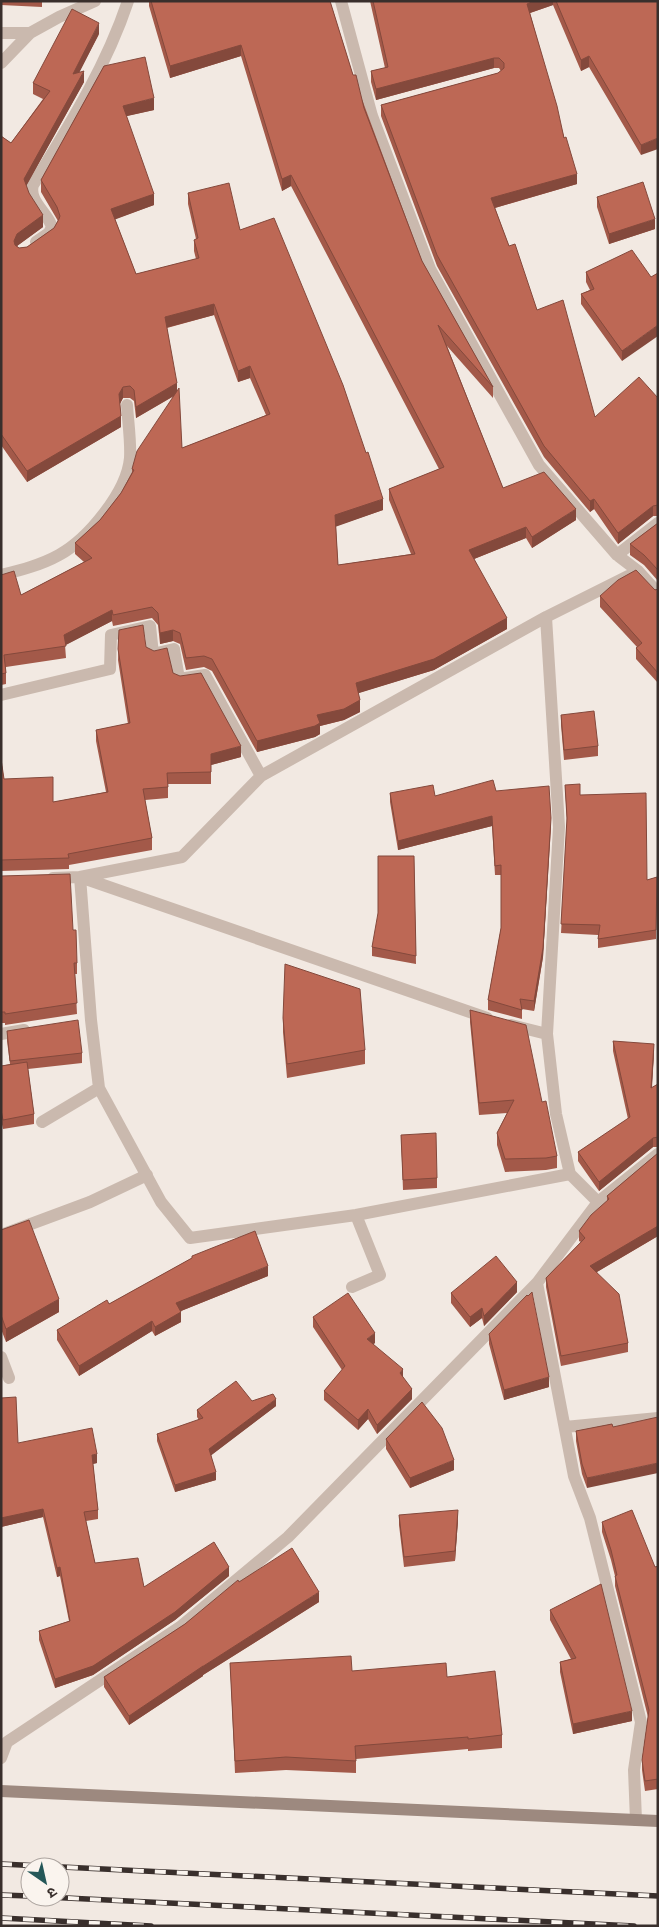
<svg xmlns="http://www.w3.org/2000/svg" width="659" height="1927" viewBox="0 0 659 1927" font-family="'Archivo Narrow','Noto Sans Devanagari',sans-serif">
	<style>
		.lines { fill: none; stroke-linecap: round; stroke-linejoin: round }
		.lane { stroke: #cab9ae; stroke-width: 12 }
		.street { stroke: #cab9ae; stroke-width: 12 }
		.secondary { stroke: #9d897f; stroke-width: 12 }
		.rail-casing { stroke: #392f2c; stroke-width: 5.5 }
		.rail { stroke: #faf4ee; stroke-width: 4; stroke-dasharray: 11; stroke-linecap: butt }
		.wall { fill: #a35949; fill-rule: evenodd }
		.shaded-wall { fill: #84493c }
		.building { fill: #bd6855; stroke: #84493c }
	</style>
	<rect width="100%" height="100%" fill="#f2e9e2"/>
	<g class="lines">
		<path class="lane" d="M1,33H30
			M1,63L30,33L59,17L95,1"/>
		<path class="street" d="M341,1L372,116L430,269L539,465L617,555L638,571L658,593
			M36,242L49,233L52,227C48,213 28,201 33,185C69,126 106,67 128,1
			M617,555L658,523
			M1,575C21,570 41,565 59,555C88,539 127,492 130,458C131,441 128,422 127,405
			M546,617L559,827L547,1034L556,1114L570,1174L598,1202
			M1,695L110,669L111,635L150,626L153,654L174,649L179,679L205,675L261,776
			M53,878L80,877L487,1018
			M511,1025L547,1034
			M1,1034L24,1030
			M42,1122L99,1088
			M570,1174L356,1215L190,1238L161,1202L99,1088L91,1020L80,877L182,857L261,776L546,617L638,571
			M1,1235L90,1202L147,1175
			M537,1283L574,1476L590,1518L641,1722L634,1770L636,1820
			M352,1287L380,1275L356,1215
			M1,1357L9,1378
			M565,1427L658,1418
			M1,1758L7,1742L180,1627L288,1537L537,1283L598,1202L658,1154"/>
		<path class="secondary" d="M1,1791L658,1821"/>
		<g class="rail-casing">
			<path id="rail" d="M1,1864L658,1896
				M1,1895L30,1896
				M46,1897L634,1926
				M1,1918L151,1926"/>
		</g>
		<use href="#rail" class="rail"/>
	</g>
	<path class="wall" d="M1,1H42V7L1,5Z
		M149,1H330L353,75L422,261L493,387V398L447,346L503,488L576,520L532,548L526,538L474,559L507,629L434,670L358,693L360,712L344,720L320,726V734L315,737L257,752L212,671L204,667L186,670L180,644L173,641L160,644L158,625L152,618L113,626L112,621L65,645L66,658L6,667V684L1,685V575L21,595L84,562L75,554V543L100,520L121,493L132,472V469L174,396L136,418L134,401L130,398H123L120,404L121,427L27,482L1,445V136L11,143L43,99L33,94V83L99,34L79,72L84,82L26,186L43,227L17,246L19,248L27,247L54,228L58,221L41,192V180L104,66L154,110L126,116L154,205L115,219L136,274L196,259L194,251V240L196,239L188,204V193L240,230L383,510L336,526L338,565L411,554L389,500V489L439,469L291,186L282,191L241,56L170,78L149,6ZM214,315L238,382L250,378L266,415L182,448L177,391L167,328Z
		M370,1H658L641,155L589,67L581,71L553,5L530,13L577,184L495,208L509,246L537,310L595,417L658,398V516H653L618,544L594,509L590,512L544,457L437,266L381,116V105L498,73L501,71L499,68H494L376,100L371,82V71L385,68Z
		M597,197L655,229L609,244L597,207Z
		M586,272L651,277L622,361L581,304V294L590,290L586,282Z
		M658,523V581L644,565L630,555V544Z
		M658,589V683L636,659V648L637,647L600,607V596Z
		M119,630L146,647L173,673L241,757L211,765V784H168V798L145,800L152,838V850L69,865V869L1,871V759L4,779L53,802L106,792L96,741V730L128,724L118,660Z
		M561,715L598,746V756L564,760L561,725Z
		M565,785L580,795L647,880L657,877L656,939L598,948V935L561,933L567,823Z
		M496,791L551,827L543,957L534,1011L522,1009V1019L488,1010V1000L501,928V875H495L492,826L398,850L390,802V793L435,796Z
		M414,856L416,964L372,956V947Z
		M1,876L73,930L77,963V974H75L77,1014L5,1025V1023H1Z
		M470,1010L542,1102L557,1156V1168L546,1170L505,1172L497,1145V1133L507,1113L479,1115L470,1022Z
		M283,1018L365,1050V1064L287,1078L283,1032Z
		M7,1031L82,1053V1063L28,1069L34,1114V1124L3,1129L1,1120V1066L10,1064L7,1041Z
		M613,1041L654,1053L652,1088L658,1084V1147H653L599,1191L578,1161V1152L628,1119L613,1051Z
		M401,1135L437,1178V1188L403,1190Z
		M658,1153V1236L597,1272L628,1343V1352L561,1366L546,1287V1278L581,1242L579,1241V1231L607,1201V1196Z
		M1,1230L59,1312L6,1342L1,1329Z
		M192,1256L268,1276L181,1311V1322L155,1336L152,1331L79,1376L57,1340V1330L109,1304L192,1258Z
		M517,1292L484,1326L482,1318L470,1327L451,1303V1293Z
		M313,1317L375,1343L373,1344L403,1377L412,1399L377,1434L368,1419L358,1430L324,1400V1391L342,1370L313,1327Z
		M489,1334L549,1387L504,1400L489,1344Z
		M1,1398L18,1443L97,1463L93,1464L98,1510V1519L86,1521L95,1563L144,1587L229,1576L175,1620L93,1675L55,1688L39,1640V1631L69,1621L60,1576L57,1577L43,1517L1,1527Z
		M252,1401L276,1406L211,1455L216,1480L175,1492L157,1441V1434L199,1420L197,1417V1410Z
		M612,1424L587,1488L582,1474L576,1441V1431Z
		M386,1439L454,1470L410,1488L386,1449Z
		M399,1515L458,1520L455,1561L404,1567L399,1525Z
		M602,1522L655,1567L658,1566V1789L645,1791L642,1770V1760L648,1717L615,1586V1576L611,1560L602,1532Z
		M239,1582L319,1602L203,1675V1676L129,1725L104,1687V1677L185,1624Z
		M550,1610L632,1721L573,1734L560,1672V1662L571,1659L550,1620Z
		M230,1663L352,1671L447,1677L502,1735V1748L468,1751V1749L356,1759V1773L286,1770L235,1773Z"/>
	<path class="shaded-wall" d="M534,1H553V5L527,14V4Z
		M99,23V34L73,85V74Z
		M241,45V56L170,78V66Z
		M589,56V67L581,71V60Z
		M494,58V68L376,100V89Z
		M84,71V82L24,190V179Z
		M154,98V110L123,117V106Z
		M658,138V149L641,155V145Z
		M577,174V184L491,209V198Z
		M291,175V186L282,191V179Z
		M154,194V205L111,221V209Z
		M43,215V227L17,246L14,252V241L17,234Z
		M655,219V229L609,244V234Z
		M214,304V315L165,328V317Z
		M658,325V336L622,361V351Z
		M250,366V378L238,382V371Z
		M177,383V394L136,418V407Z
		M123,387V398L119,405V394Z
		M121,416V427L27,482V471Z
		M383,499V510L335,527V515Z
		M594,499V509L590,512V501Z
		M653,506V516L618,544V533Z
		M576,509V520L532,548V537Z
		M526,527V538L469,561V550Z
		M112,610V621L64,646V635Z
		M507,618V629L434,670L356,694V683Z
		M173,630V641L160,644V633Z
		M360,700V712L344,720L320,726V734L315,737L257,752V741L317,715Z
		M241,746V757L211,765V754Z
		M492,816V826L398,850V841Z
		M551,818L543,957L534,1011V1001Z
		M654,1044V1053L651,1098V1088Z
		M653,1138V1147L599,1191V1182Z
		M658,1226V1236L590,1276V1266Z
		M268,1266V1276L176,1313V1303Z
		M517,1282V1292L484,1326V1316Z
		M59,1299V1312L6,1342V1329Z
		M482,1308V1318L470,1327V1317Z
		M181,1312V1322L155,1336V1327Z
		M152,1321V1331L79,1376V1366Z
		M375,1333V1343L367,1348V1339Z
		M403,1369V1379L400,1373Z
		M549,1377V1387L504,1400V1390Z
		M412,1389V1399L377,1434V1425Z
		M276,1399V1406L209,1457V1449Z
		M368,1409V1419L358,1430V1420Z
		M97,1454V1463L92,1464V1455Z
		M454,1460V1470L410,1488V1478Z
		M658,1463V1473L587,1488V1478Z
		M216,1472V1480L175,1492V1485Z
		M43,1509V1517L1,1527V1518Z
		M458,1510V1520L455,1561V1551Z
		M60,1567V1576L57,1577V1568Z
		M229,1567V1576L175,1620L93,1675L55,1688V1679Z
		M319,1592V1602L203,1675V1676L129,1725V1716L202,1667Z
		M632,1711V1721L573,1734V1724Z"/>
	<path class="building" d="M151,1H330L353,75H356L364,108L422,261L493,387L438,325L503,488L544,472L576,509L532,537L526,527L469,550L507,618L434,659L356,683L360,700L344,709L317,715L320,723L315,726L257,741L212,659L204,656L186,658L180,633L173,630L160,633L158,613L152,607L113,615L112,610L64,635L66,646L4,655L6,673L1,674V575L14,571L21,595L92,558L75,543L100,520L121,493L134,470L132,469L137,451L179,388L182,448L270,414L250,366L238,371L214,304L165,317L177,383L136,407L134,390L130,386L123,387L119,394L121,416L27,471L1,434V136L11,143L50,91L33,83L72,9L99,23L73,74L84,71L24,179L29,193L43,215L17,234L14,241L15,245L19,248L27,247L54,228L59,219L60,216L57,207L41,180L104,66L145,57L154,98L123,106L154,194L111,209L136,274L199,258L194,240L198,238L188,193L229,183L240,230L274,218L343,385L366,453L368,452L383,499L335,515L338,565L415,554L389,489L444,467L291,175L282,179L241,45L170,66Z
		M373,1H534L527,4L557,106L564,138L566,137L577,174L491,198L509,246L515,244L537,310L563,300L595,417L639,377L658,398V505L653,506L618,533L594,499L590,501L544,446L437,255L381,105L498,73L504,68V63L499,58H494L376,89L371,71L388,67Z
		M556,1H658V138L641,145L589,56L581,60Z
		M643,182L655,219L609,234L597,197Z
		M632,250L651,277L658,273V325L622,351L581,294L594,289L586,272Z
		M658,523V570L644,555L630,544Z
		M636,570L655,590L658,589V673L636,648L642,643L600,596L618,580Z
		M143,625L146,647L154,651L167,648L173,673L180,676L201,673L241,746L211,754V772L167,773L168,787L143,789L152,838L68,854L69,858L1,860V759L4,779L53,777V802L108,792L96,730L130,723L118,649L119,630Z
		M594,711L598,746L564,750L561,715Z
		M493,780L496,791L549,786L551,818L543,948L534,1001L520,999L522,1010L488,1000L501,928V865L495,866L492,816L398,841L390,793L433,785L435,796Z
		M580,784V795L646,793L647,880L657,877L656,930L598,939L600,925L561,924L567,818L565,785Z
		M378,856H414L416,956L372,947L378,913Z
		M70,874L73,930H76L77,963H74L77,1003L5,1014V1012H1V876Z
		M285,964L360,989L365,1050L287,1064L283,1018Z
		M470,1010L526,1025L542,1102L546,1101L557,1156L546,1158L505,1159L497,1133L514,1100L479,1103Z
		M78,1020L82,1053L10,1061L7,1031Z
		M613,1041L654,1044L651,1088L658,1084V1137L653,1138L599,1182L578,1152L630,1117Z
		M27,1062L34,1114L3,1120L1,1110V1066Z
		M436,1133L437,1178L403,1180L401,1135Z
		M658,1153V1226L590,1266L619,1294L628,1343L561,1356L546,1278L585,1238L579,1231L591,1215L609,1199L607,1196Z
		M29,1220L59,1299L6,1329L1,1315V1230Z
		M255,1231L268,1266L176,1303L181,1312L155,1327L152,1321L79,1366L57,1330L107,1300L109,1304L192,1258V1256Z
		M496,1256L517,1282L484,1316L482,1308L470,1317L451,1293Z
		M532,1292L549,1377L504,1390L489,1334L527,1295L528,1296Z
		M348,1293L375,1333L367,1339L403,1369L400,1373L412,1389L377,1425L368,1409L358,1420L324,1391L345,1366L313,1317Z
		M236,1381L252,1401L273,1394L276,1399L209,1449L216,1472L175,1485L157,1434L203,1418L197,1410Z
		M16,1397L18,1443L92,1428L97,1454L92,1455L98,1510L84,1512L95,1563L138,1558L144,1587L214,1542L229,1567L175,1612L93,1666L55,1679L39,1631L70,1621L60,1567L57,1568L43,1509L1,1518V1398Z
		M422,1402L442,1428L454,1460L410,1478L386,1439Z
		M658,1417V1463L587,1478L582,1464L576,1431L612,1424L613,1427Z
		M458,1510L455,1551L404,1557L399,1515Z
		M632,1510L655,1567L658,1566V1779L645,1781L642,1760L649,1710L615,1576L617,1575L611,1550L602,1522Z
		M292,1548L319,1592L202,1667L203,1666L129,1716L104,1677L185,1624L238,1580L239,1582Z
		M601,1584L632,1711L573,1724L560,1662L576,1658L550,1610Z
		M351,1656L352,1671L446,1663L447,1677L495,1671L502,1735L468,1739V1737L355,1746L356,1761L286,1757L235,1761L230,1663Z"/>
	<rect width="659" height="1927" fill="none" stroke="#392f2c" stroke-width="5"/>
	<g transform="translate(45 1882) rotate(146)"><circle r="24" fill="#faf4ee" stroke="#ada5a0"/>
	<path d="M0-4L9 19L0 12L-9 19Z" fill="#245758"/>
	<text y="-8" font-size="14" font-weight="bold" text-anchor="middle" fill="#392f2c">उ</text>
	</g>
</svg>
